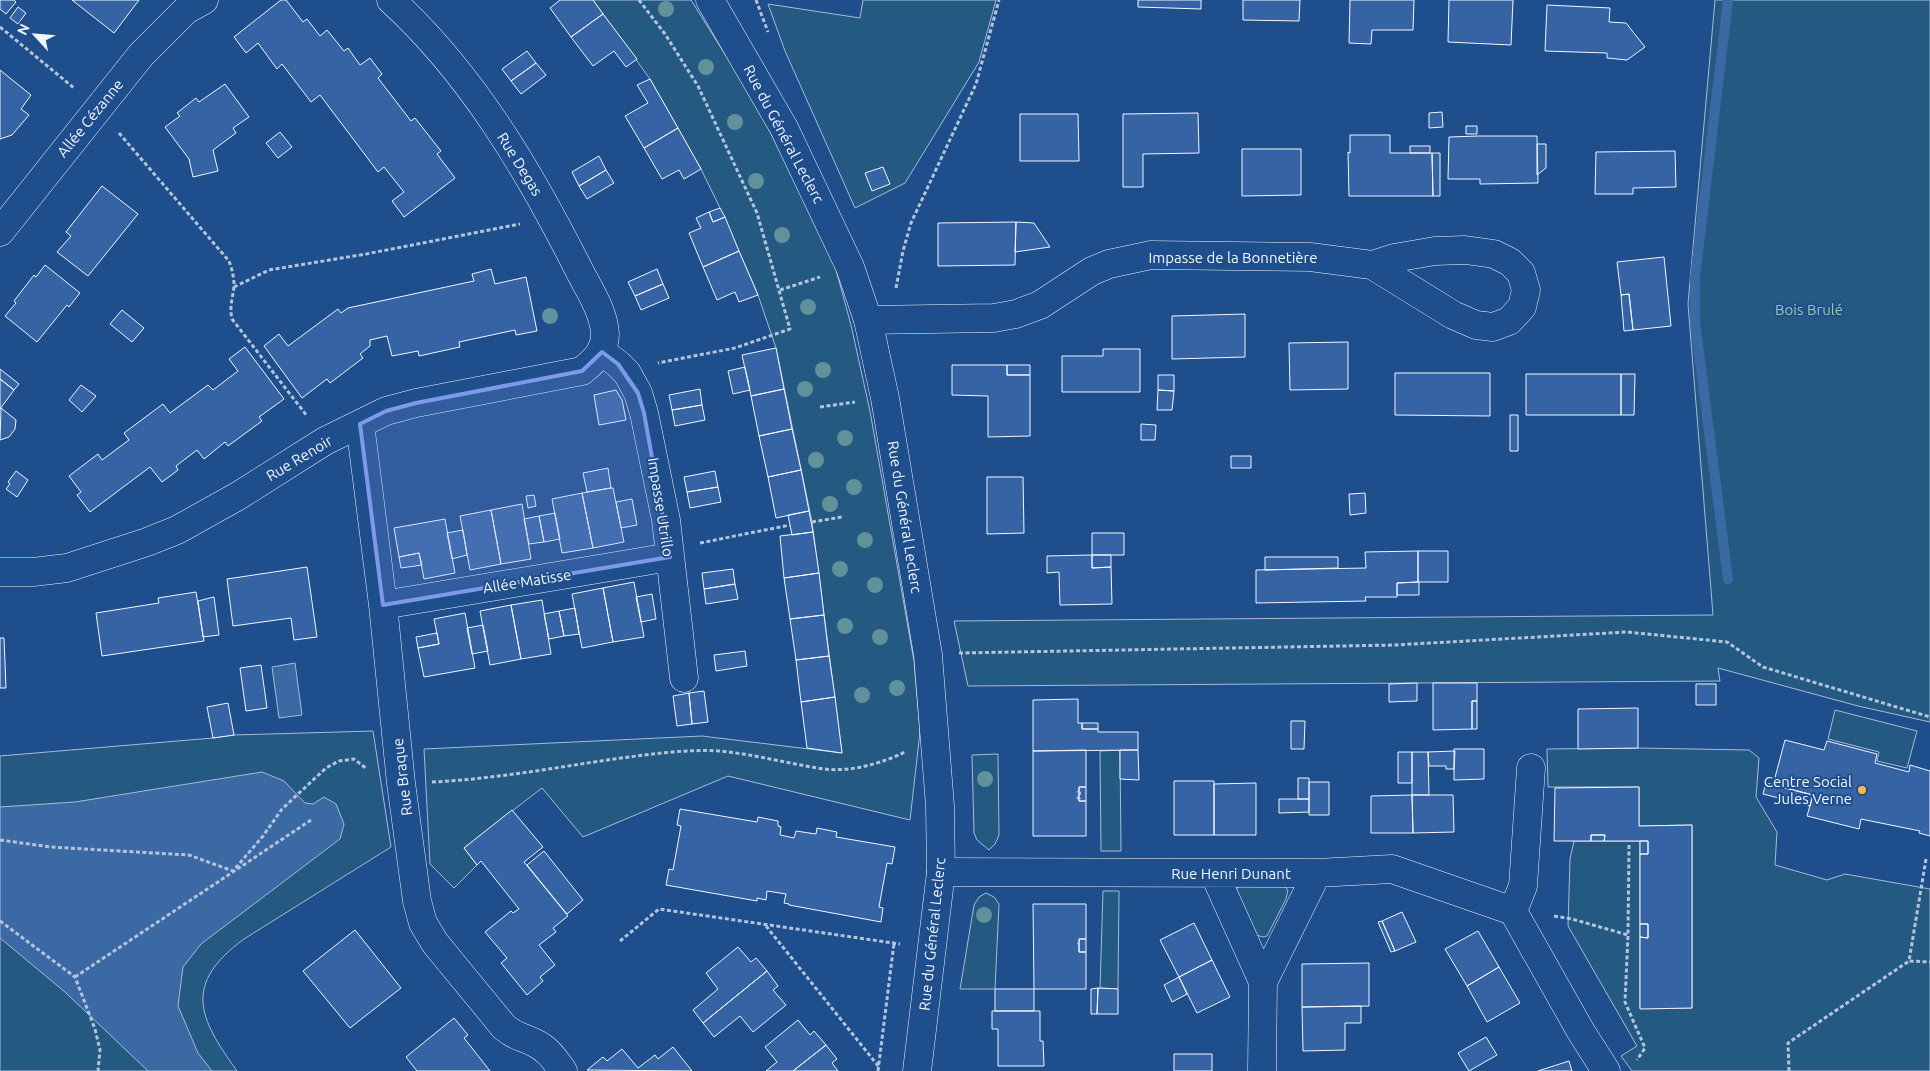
<svg xmlns="http://www.w3.org/2000/svg" width="1930" height="1071" viewBox="0 0 1930 1071" font-family="Ubuntu,sans-serif">
	<style>
		.green { fill: #245a82; stroke: #a8bbd7 }
		.water { fill: #3b69a3; stroke: #a8bbd7 }
		.lines { fill: none; stroke-linecap: round; stroke-linejoin: round }
		.stream { stroke: #3b69a3; stroke-width: 10 }
		.building { fill: #3563a3; stroke: #f2f6ff }
		.street-casing { stroke: #f2f6ff; stroke-width: 29 }
		.secondary-casing { stroke: #f2f6ff; stroke-width: 29 }
		.path { stroke: #b3c4dc; stroke-width: 3; stroke-dasharray: 4 2.5; stroke-linecap: butt }
		.street { stroke: #1f4e8c; stroke-width: 28 }
		.secondary { stroke: #1f4e8c; stroke-width: 28 }
		.tree { fill: #61919a }
		.marked { fill: #7d9aea; fill-opacity: 0.2; stroke: #7d9aea; stroke-width: 4; stroke-linejoin: round }
		.poi-dot { fill: #ffb74d; stroke: #1f4e8c; stroke-width: 2 }
		.labels { text-anchor: middle; dominant-baseline: central; stroke-width: 4; stroke-linejoin: round; paint-order: stroke }
		.number-label { font-size: 12px; fill: #c3d1e8 }
		.street-label { font-size: 15px; fill: #f2f6ff; stroke: #1f4e8c }
		.park-label { font-size: 15px; fill: #97c8a6; stroke: #1f4e8c }
		.poi-label { font-size: 15px; fill: #f2f6ff; stroke: #1f4e8c; text-anchor: end }
	</style>
	<rect width="100%" height="100%" fill="#1f4e8c"/>
	<path class="green" d="M593,0H691L755,102L832,255L851,325L870,411L914,661L920,732L910,820L728,776L583,837L542,788L464,848L477,865L454,888L430,864L424,749L702,736L842,753L812,522L776,348L758,295L720,208L701,169L650,79Z
		M863,0H996L979,62L905,183L855,208L785,51L768,4L860,18Z
		M1715,0H1930V722L1858,706L1718,668L1720,681L968,686L954,621L1713,615L1688,304Z
		M1835,710L1917,731L1907,768L1877,761L1879,752L1828,739Z
		M373,731L391,847L244,939C183,984 198,1017 237,1071H0V756L213,738L234,735Z
		M1638,748L1749,750L1759,758L1756,797L1777,832L1775,865L1827,880L1845,874L1930,889V1071H1632L1621,1056L1637,1046L1568,926L1570,859L1574,841H1640V1008H1692V825L1639,826V787H1548L1547,749Z
		M1120,750L1121,851H1101L1100,751Z
		M998,754L999,835L995,844L989,850L977,840L974,833L972,755Z
		M1240,886H1284L1288,890L1286,899L1267,936L1263,937L1256,935L1235,890Z
		M1103,891H1119L1118,989L1100,988Z
		M986,893L994,897L999,904L995,989H960L974,905L979,897Z"/>
	<path class="water" d="M295,663L302,715L279,718L272,667Z
		M262,772L284,781L305,803L313,804L324,797L336,804L344,824L340,839L201,944L183,967L178,1006L198,1053L212,1071H148L65,992L0,938V807L75,802Z"/>
	<g class="lines">
		<path class="stream" d="M1728,0L1695,278V322L1728,579"/>
	</g>
	<path class="building" d="M0,0H14L16,2L6,14L0,9Z
		M72,0H139L114,33Z
		M281,0H286L303,22L307,19L320,36L327,30L344,51L348,48L360,65L370,58L382,74L378,78L411,121L415,118L441,151L437,154L455,178L404,217L392,201L404,192L384,167L378,172L320,95L311,102L282,64L277,69L258,43L246,53L234,37Z
		M560,0H593L603,14L571,37L550,8Z
		M1138,0H1201V9L1138,7Z
		M1243,0H1300L1299,21L1243,20Z
		M1350,0H1414L1413,30H1372L1371,44L1349,43Z
		M1449,0H1513L1511,45L1448,42Z
		M1547,5L1610,8L1609,22L1626,23L1645,47L1627,60L1607,58V53L1545,51Z
		M18,7L26,13L18,24L10,18Z
		M603,14L637,59L626,67L614,51L593,66L571,37Z
		M527,51L536,63L511,81L502,69Z
		M536,63L546,75L521,94L511,81Z
		M0,70L31,95L21,109L29,115L12,135L0,139Z
		M650,79L678,128L644,148L625,116L648,103L637,85Z
		M225,84L249,117L233,128L236,133L213,150L218,171L193,177L189,159L165,127L180,116L177,113L196,98L199,102Z
		M1442,112L1443,127L1429,128V113Z
		M1198,113L1199,153L1143,154V187H1123V114Z
		M1020,114H1078L1079,161H1020Z
		M1466,126H1477V134H1466Z
		M678,128L701,169L684,179L679,170L662,179L644,148Z
		M280,132L292,147L278,158L266,143Z
		M1350,135H1390V153H1432L1433,196H1349L1348,152L1350,153Z
		M1479,136H1537L1538,183L1480,184V179H1448L1449,137Z
		M1537,144H1546V168L1537,175Z
		M1410,146H1430V153H1410Z
		M1242,149H1301V195L1242,196Z
		M1675,151L1676,187L1633,188V194H1595L1596,152Z
		M1432,153H1440V196H1433Z
		M599,156L606,170L579,186L572,172Z
		M883,167L890,184L872,191L865,173Z
		M606,170L614,183L587,199L579,186Z
		M102,186L138,214L88,276L57,252L71,236L66,232Z
		M720,208L725,217L713,222L709,212Z
		M709,212L713,222L725,217L739,251L703,267L689,233L701,228L696,218Z
		M1016,222L1015,265L938,266V223Z
		M1016,222L1034,223L1050,247L1015,252Z
		M739,251L758,295L739,302L735,292L717,300L703,267Z
		M1664,257L1671,326L1633,330L1629,294L1621,295L1617,262Z
		M45,265L80,293L69,307L67,305L37,342L5,316L16,303L14,301L34,275L36,277Z
		M491,269L495,284L526,277L537,331L516,335L515,330L459,342L460,347L419,356L418,351L392,356L387,336L370,340V346L360,354L363,358L330,383L327,379L302,398L264,346L279,334L288,346L338,309L341,313L348,308L474,281L472,274Z
		M657,269L663,284L635,296L628,282Z
		M663,284L669,298L641,310L635,296Z
		M1629,294L1633,330L1624,331L1621,295Z
		M122,310L144,328L132,342L110,324Z
		M1245,314V357L1172,359V316Z
		M1348,342V389L1290,390L1289,343Z
		M245,347L284,399L259,417L262,421L228,446L225,442L204,459L197,450L176,466L178,470L162,482L150,467L90,512L77,495L81,492L69,476L98,454L102,460L129,440L124,433L163,404L170,413L208,385L213,390L238,371L229,359Z
		M776,348L784,389L751,396L742,355Z
		M1103,349H1140V392H1062V356H1103Z
		M952,365H1007V375H1030V436L988,437V396L952,395Z
		M1007,365H1030V375H1007Z
		M745,367L750,390L733,394L728,371Z
		M0,369L19,384L14,390L0,379Z
		M1395,373H1490V416L1395,415Z
		M1526,374H1621V415H1526Z
		M1621,374H1635L1634,415H1621Z
		M1158,375H1174V391L1158,390Z
		M0,379L14,390L0,409Z
		M81,385L96,396L82,412L69,400Z
		M700,389L702,405L672,410L669,395Z
		M784,389L792,429L759,436L751,396Z
		M616,390L622,400L626,420L599,425L594,395Z
		M1158,390L1174,391L1172,410H1157Z
		M702,405L705,420L675,426L672,410Z
		M1,408L16,420L15,429L9,437L0,440Z
		M1510,415H1518V451H1510Z
		M1141,424L1156,425L1155,440H1141Z
		M792,429L801,470L768,477L759,436Z
		M1231,456H1251V468H1231Z
		M608,468L611,488L587,492L583,473Z
		M801,470L809,511L776,518L768,477Z
		M16,471L28,480L17,497L6,489L10,484L8,482Z
		M715,471L718,487L687,492L684,477Z
		M987,477H1023L1024,533L987,534Z
		M718,487L721,502L690,508L687,492Z
		M611,488H613L624,542L593,548L582,493Z
		M582,493L593,548L562,553L552,499Z
		M1365,493L1366,513L1350,515L1349,494Z
		M534,495L536,506L528,508L526,496Z
		M632,499L637,525L621,528L616,502Z
		M522,504L531,559L501,564L491,510Z
		M491,510L501,564L470,570L460,516Z
		M809,511L813,532L792,535L788,515Z
		M555,513L560,539L544,542L539,516Z
		M539,516L544,542L529,544L524,519Z
		M445,519L455,573L424,579L419,553L399,557L394,528Z
		M463,530L467,555L452,559L447,533Z
		M813,532L819,573L784,578L780,536Z
		M1092,533H1124V555H1092Z
		M1418,551V582L1397,583V597H1365L1366,601L1256,603V570L1366,568L1365,552Z
		M1418,551H1448V582H1418Z
		M419,553L422,565L401,568L399,557Z
		M1092,555V568L1111,567L1112,604L1060,605L1059,572L1047,573V556Z
		M1092,555H1111V567L1092,568Z
		M1265,557H1338V568L1265,570Z
		M307,567L317,637L294,640L291,618L233,626L227,579Z
		M733,569L735,584L704,589L702,573Z
		M819,573L824,615L790,619L784,578Z
		M634,582L644,637L613,642L603,588Z
		M1419,582V595H1397V583Z
		M735,584L738,599L706,604L704,589Z
		M603,588L613,642L582,648L572,594Z
		M196,592L204,641L102,656L96,613L159,603L158,598Z
		M652,594L656,619L641,622L636,597Z
		M214,597L219,635L203,637L198,601Z
		M542,600L551,654L521,659L511,605Z
		M511,605L521,659L490,665L480,611Z
		M575,608L579,634L564,636L559,611Z
		M559,611L564,636L549,639L544,614Z
		M465,613L475,668L424,677L418,648L439,644L434,619Z
		M824,615L829,656L796,660L790,619Z
		M483,625L488,651L472,654L467,628Z
		M437,633L439,644L418,648L416,637Z
		M0,638H4L6,688H0Z
		M745,651L747,666L716,671L714,655Z
		M829,656L835,697L801,702L796,660Z
		M261,665L267,708L246,711L240,668Z
		M1417,683V701L1389,702V684Z
		M1433,683H1477V701H1472V729L1433,730Z
		M1696,684H1716V705H1696Z
		M704,691L708,722L692,724L689,693Z
		M689,693L692,724L677,726L673,696Z
		M835,697L842,753L807,748L801,702Z
		M1078,699V723H1082V729H1098V732H1138V750L1033,751V700Z
		M1472,701H1477V729H1472Z
		M228,703L234,735L213,738L207,707Z
		M1638,708V748L1578,749V709Z
		M1291,721H1305L1304,749H1291Z
		M1082,723H1098V729H1082Z
		M1785,740L1824,750L1827,741L1877,754L1875,763L1909,772L1910,765L1930,771V836L1919,833L1920,831L1861,819L1859,829L1807,816L1813,795L1773,785Z
		M1454,749H1484V779L1454,780Z
		M1086,750V787H1079V801H1086V836H1033V751Z
		M1120,750H1138L1139,780L1120,779Z
		M1455,751L1454,769H1446V766H1429L1428,752Z
		M1398,752H1412V783H1398Z
		M1412,752H1428L1429,795H1412Z
		M1298,778H1309V799H1298Z
		M1174,781H1214V835H1174Z
		M1309,782H1329V815H1309Z
		M1256,783V835H1214V784Z
		M1766,783L1813,795L1810,806L1763,794Z
		M1079,787H1086V801H1079Z
		M1639,787V826L1692,825V1008L1640,1009V937L1648,938V924H1640V854H1648V841H1604L1605,835H1591V841H1554L1555,788Z
		M1412,795L1413,833H1371V796Z
		M1412,795H1453L1454,832L1413,833Z
		M1279,799H1309V812L1279,813Z
		M680,809L757,822L758,817L778,821V826L781,827L780,835L794,838L796,831L816,834L817,828L837,832L836,837L895,847L892,864L887,863L879,907L883,908L881,922L789,905V904L784,903L786,894L767,891L766,900L757,898V901L666,885L669,869L673,870L681,826L677,825Z
		M512,810L543,847L524,862L568,916L553,928L556,932L539,945L555,965L540,977L543,981L527,995L501,963L507,958L485,932L511,911L513,913L519,909L481,861L477,865L464,848Z
		M1591,835H1605L1604,841H1591Z
		M1640,841H1648V854H1640Z
		M544,851L583,900L567,914L527,865Z
		M1033,904H1086V939H1079V952H1086V989H1034Z
		M1402,912L1416,942L1395,951L1382,921Z
		M1382,921L1395,951L1391,952L1378,922Z
		M1194,923L1212,960L1179,977L1160,940Z
		M1640,924H1648V938L1640,937Z
		M355,930L401,988L350,1028L303,971Z
		M1478,931L1499,967L1467,986L1445,949Z
		M1079,939H1086V952H1079Z
		M738,947L751,962L756,958L767,971L703,1023L693,1010L718,989L706,973Z
		M1212,960L1230,997L1197,1013L1179,977Z
		M1369,963V1006L1302,1007V964Z
		M1499,967L1520,1003L1487,1022L1467,986Z
		M767,971L778,986L773,990L786,1005L753,1032L740,1016L714,1037L703,1023Z
		M1179,977L1187,994L1172,1002L1164,985Z
		M1098,988L1118,989V1014H1097Z
		M1098,988L1097,1014H1091V989Z
		M995,989H1034V1011H995Z
		M1361,1006V1023H1345V1050L1303,1051L1302,1007Z
		M992,1011H1040V1041H1043L1044,1066H998V1029H992Z
		M454,1018L468,1035L464,1038L490,1071H417L406,1057Z
		M798,1020L810,1035L814,1031L826,1045L793,1071H766L777,1062L765,1047Z
		M1486,1037L1497,1055L1469,1071L1458,1053Z
		M826,1045L837,1059L832,1063L838,1071H793Z
		M673,1047L692,1071L587,1070L603,1057L607,1061L622,1049L638,1068L655,1055L658,1059Z
		M1174,1054H1212V1071H1174Z
		M1569,1061L1572,1071H1538Z"/>
	<g class="lines">
		<g class="street-casing">
			<path id="street" d="M0,232L141,55L186,10L204,0
				M868,320L994,318L1016,314L1040,305L1092,271L1109,264L1151,255L1310,257L1372,265L1453,315L1476,325L1493,327L1509,321L1522,307L1526,290L1521,273L1510,262L1494,254L1465,250L1435,251L1394,258L1372,265
				M602,352L618,364L627,373L638,393L644,413L666,520L684,678
				M360,424L383,605L401,783L417,901L423,923L435,943L504,1027C517,1038 521,1036 535,1043C548,1049 555,1060 563,1071
				M0,572H33L67,568L147,542L177,530L238,496L325,441L386,411L416,403L582,371C594,361 605,352 605,334C604,311 588,288 578,268C529,171 472,74 391,0
				M383,605L670,557
				M941,872L1317,873L1392,869L1513,911L1580,1030L1606,1071
				M1214,873L1263,982
				M1513,911L1523,886L1531,768
				M1262,1071L1263,982L1317,873"/>
		</g>
		<g class="secondary-casing">
			<path id="secondary" d="M710,0L784,128L850,267L868,320L885,398L928,655L940,806L941,872L917,1071"/>
		</g>
		<path class="path" d="M639,0L665,34L698,86L757,213L790,329L735,348L658,363
			M756,0L768,32
			M0,27L74,88
			M119,133L229,261C232,269 234,277 234,286C233,298 229,306 232,319L307,416
			M234,287L269,270L366,254L520,224
			M896,288L903,251L911,223L976,84L999,0
			M780,290L820,277
			M820,407L855,402
			M812,522L842,517
			M700,543L790,525
			M959,653L1395,645L1627,632L1727,642L1763,667L1930,717
			M432,782C496,779 558,767 621,758C653,754 686,749 719,751C754,754 789,764 824,769C851,772 880,764 905,752
			M0,840L51,847L189,855L233,871L263,836L282,809L298,794L326,768L339,761L354,759L367,769
			M1629,845L1628,935L1625,1002L1645,1048L1637,1060
			M1926,859L1909,961L1930,962
			M1554,916L1572,919L1628,935
			M0,921L75,977L95,1029L100,1050L98,1071
			M766,926L879,1067
			M620,941L659,909L900,944
			M75,977L311,820
			M878,1071L894,943
			M1789,1071L1788,1043L1909,961"/>
		<use href="#street" class="street"/>
		<use href="#secondary" class="secondary"/>
	</g>
	<g class="tree">
		<circle cx="666" cy="9" r="8"/>
		<circle cx="706" cy="67" r="8"/>
		<circle cx="735" cy="122" r="8"/>
		<circle cx="756" cy="181" r="8"/>
		<circle cx="782" cy="235" r="8"/>
		<circle cx="808" cy="307" r="8"/>
		<circle cx="550" cy="316" r="8"/>
		<circle cx="823" cy="370" r="8"/>
		<circle cx="805" cy="389" r="8"/>
		<circle cx="845" cy="438" r="8"/>
		<circle cx="816" cy="460" r="8"/>
		<circle cx="854" cy="487" r="8"/>
		<circle cx="830" cy="504" r="8"/>
		<circle cx="865" cy="540" r="8"/>
		<circle cx="840" cy="569" r="8"/>
		<circle cx="875" cy="585" r="8"/>
		<circle cx="845" cy="626" r="8"/>
		<circle cx="880" cy="637" r="8"/>
		<circle cx="897" cy="688" r="8"/>
		<circle cx="862" cy="695" r="8"/>
		<circle cx="985" cy="779" r="8"/>
		<circle cx="984" cy="915" r="8"/>
	</g>
	<path class="marked" d="M602,352L618,364L638,393L644,413L670,557L383,605L360,424L386,411L416,403L582,371Z"/>
	<circle class="poi-dot" cx="1862" cy="790" r="5"/>
	<g class="labels">
		<g class="number-label">
			<text x="1079" y="794">2</text>
			<text x="1079" y="945">1</text>
		</g>
		<g class="street-label">
			<text transform="translate(90 118) rotate(-51)">Allée Cézanne</text>
			<text transform="translate(784 134) rotate(62)">Rue du Général Leclerc</text>
			<text transform="translate(520 164) rotate(58)">Rue Degas</text>
			<text x="1233" y="257">Impasse de la Bonnetière</text>
			<text transform="translate(299 458) rotate(-31)">Rue Renoir</text>
			<text transform="translate(661 507) rotate(81)">Impasse Utrillo</text>
			<text transform="translate(905 517) rotate(81)">Rue du Général Leclerc</text>
			<text transform="translate(527 581) rotate(-9)">Allée Matisse</text>
			<text transform="translate(402 777) rotate(-97)">Rue Braque</text>
			<text x="1231" y="873">Rue Henri Dunant</text>
			<text transform="translate(932 934) rotate(-84)">Rue du Général Leclerc</text>
		</g>
		<g class="park-label">
			<text x="1809" y="309">Bois Brulé</text>
		</g>
		<g class="poi-label">
			<text x="1852" y="781">Centre Social<tspan x="1852" dy="17">Jules Verne</tspan></text>
		</g>
	</g>
	<g transform="translate(35 35) rotate(296)" stroke="#1f4e8c" stroke-width="4" paint-order="stroke">
	<path d="M0-4L9 19L0 12L-9 19Z" fill="#f2f6ff"/>
	<text y="-8" font-size="14" font-weight="bold" text-anchor="middle" fill="#f2f6ff">N</text>
	</g>
</svg>
